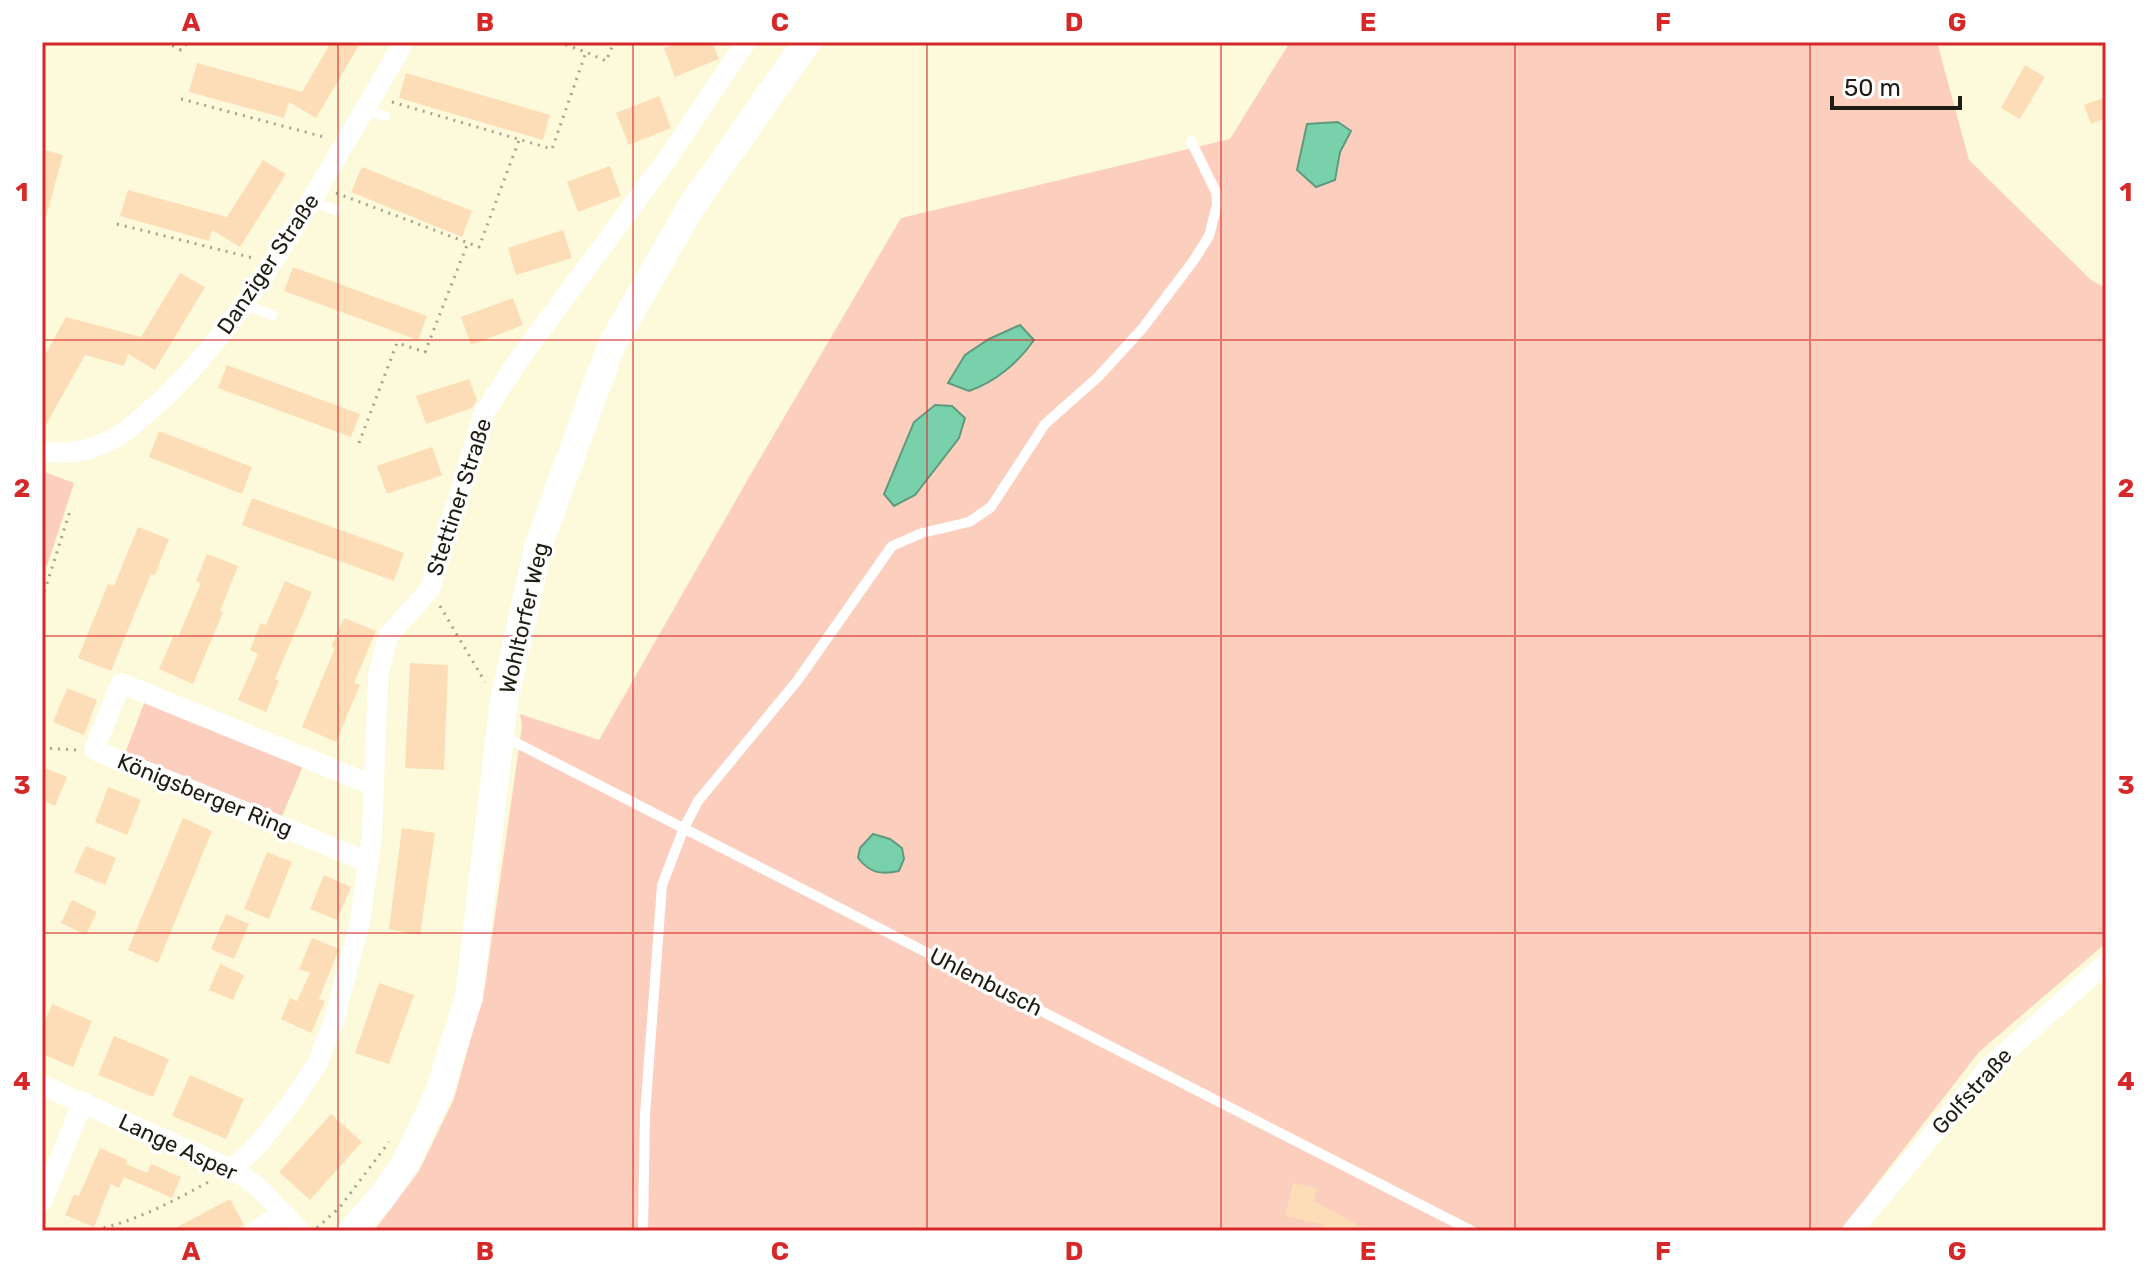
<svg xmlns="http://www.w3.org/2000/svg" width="2148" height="1273" viewBox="0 0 2148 1273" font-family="Rubik,sans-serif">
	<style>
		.green { fill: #fbcebe }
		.water { fill: #79d1ac; stroke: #5e9b7e; stroke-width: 2 }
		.building { fill: #fdddb7 }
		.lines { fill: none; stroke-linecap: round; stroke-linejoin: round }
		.path { stroke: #a4a28c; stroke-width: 3; stroke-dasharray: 2 6; stroke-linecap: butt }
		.service { stroke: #fff; stroke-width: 10 }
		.minor { stroke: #fff; stroke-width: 20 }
		.secondary { stroke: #fff; stroke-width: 28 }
		.grid { fill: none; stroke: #d62828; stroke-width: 2; stroke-opacity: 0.55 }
		.labels { text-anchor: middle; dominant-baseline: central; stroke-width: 7; stroke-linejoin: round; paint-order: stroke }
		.street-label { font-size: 22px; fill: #1f1d13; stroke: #fff }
		.neatline { fill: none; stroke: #d62828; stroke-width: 3 }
		.grid-label { font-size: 26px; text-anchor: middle; font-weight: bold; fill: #d62828 }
	</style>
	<rect width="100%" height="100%" fill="#fdfadc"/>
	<path class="green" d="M1290,42H1937L1969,160L2091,280L2106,288V943L1979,1052L1840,1231H374L419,1171L454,1099L485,986L522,726L520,714L599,740L752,472L901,218L1230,139Z
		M42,471L74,483L47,566L42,563Z
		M145,701L303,766L282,816L125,753Z"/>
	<path class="water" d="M1338,122L1351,131L1340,152L1335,180L1316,187L1297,170L1307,124Z
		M1020,325L1034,340C1018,363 995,382 969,391L948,383L965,355L989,339Z
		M935,405L952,406L965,418L959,438L915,495L894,506L884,494L914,422Z
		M873,834L890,839L902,848L904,859L899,871C881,875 870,873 858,858L860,848Z"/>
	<path class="building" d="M331,42H361L316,118L289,102L284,118L189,92L197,63L302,92Z
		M680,42H712L719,59L675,77L664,48Z
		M2025,65L2045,77L2020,119L2001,108Z
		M406,73L550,115L543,140L399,98Z
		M659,96L671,128L629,145L616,113Z
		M2106,97V118L2091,124L2084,105Z
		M42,149L63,155L46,217H42Z
		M263,160L286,174L240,247L212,230L209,241L120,216L128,190L227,217Z
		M610,166L621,196L578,212L567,182Z
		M362,167L472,211L462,237L351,192Z
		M563,230L572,258L516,275L508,248Z
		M293,267L427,316L418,340L284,291Z
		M180,273L205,287L155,370L128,354L124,366L85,355L42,432V360L66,317L141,337Z
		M513,298L523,325L471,345L461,317Z
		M227,365L360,414L351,437L218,388Z
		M469,379L477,400L472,408L426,424L416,396Z
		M159,431L252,467L242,494L149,457Z
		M432,447L442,475L387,494L377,466Z
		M252,498L404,553L394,581L242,525Z
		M138,527L169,539L155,575L151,574L111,671L78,658L108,584L114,586Z
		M207,554L238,566L220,611L223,612L193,684L159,669L174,635L178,637L201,583L196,581Z
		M285,581L312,592L275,679L279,681L266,712L238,700L258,654L250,650L261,623L266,625Z
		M344,618L376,631L354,683L360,685L336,742L302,727L335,648L331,647Z
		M410,663L448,665L444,770L405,768Z
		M67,688L97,700L84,735L53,722Z
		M42,767L67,777L55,806L42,800Z
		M108,787L141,800L127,835L95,822Z
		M183,818L212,831L158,963L128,950Z
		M402,828L435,833L420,935L389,929Z
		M86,846L116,858L105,885L74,872Z
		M267,852L292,862L269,919L244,909Z
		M324,875L351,887L337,920L310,909Z
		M72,900L97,912L86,935L61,923Z
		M226,914L249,924L234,959L211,949Z
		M312,938L339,949L319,999L325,1001L311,1033L281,1019L290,998L297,1001L310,973L299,969Z
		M220,964L244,975L233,1000L209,990Z
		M379,983L414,995L389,1064L355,1053Z
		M52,1004L92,1021L73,1067L42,1054V1028Z
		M114,1036L169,1059L153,1097L98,1075Z
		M190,1075L244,1099L226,1139L172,1116Z
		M331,1114L362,1142L310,1200L279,1172Z
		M100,1148L127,1160L126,1164L147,1173L151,1164L181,1177L172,1198L124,1177L119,1188L111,1184L94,1227L65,1215L74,1194L79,1196Z
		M1293,1183L1317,1188L1314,1201L1369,1231H1321L1324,1225L1285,1216Z
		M230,1199L244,1225L234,1231H170Z"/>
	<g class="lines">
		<path class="path" d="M165,42L181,50L188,42
			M558,42L586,52
			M2091,42L2106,46
			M181,99L328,138
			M392,102L552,149L586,52L606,61L614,42
			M336,193L479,247L519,140
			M117,224L253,258
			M359,443L397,343L425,352L467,245
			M42,599L71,508
			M440,606L485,682
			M42,748L78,750
			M317,1228L340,1207L389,1142
			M88,1231C131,1224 172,1202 210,1181"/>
		<path class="service" d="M365,110L385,116
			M311,201L335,210
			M245,305L272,315
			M501,735L1472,1231
			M643,1231L645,1115L662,885L684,828L698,801L797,681L892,546L922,533L969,522L991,507L1045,424L1098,377L1142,329L1194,260L1209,236L1217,205L1216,192L1191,141"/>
		<path class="minor" d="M42,451C65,455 86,452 107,442C125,434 140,419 155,406C219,348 264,277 309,204C341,150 373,96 404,42
			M368,862L94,750L121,683L372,785
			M42,1085L231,1169L257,1186L300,1231
			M231,1169L256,1147L292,1102L318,1062L334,1020L360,922L372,835L378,676L388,636L430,589L484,413L520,358L670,155L746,42
			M42,1202L83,1102
			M255,1231L284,1213
			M1852,1231L1991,1065L2106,963"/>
		<path class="secondary" d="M352,1231L382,1197L405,1164L439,1093L469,997L504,701L539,544L611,346L691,207L807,42"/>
	</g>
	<path class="grid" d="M338,42V1231M633,42V1231M927,42V1231M1221,42V1231M1515,42V1231M1810,42V1231M42,340H2106M42,636H2106M42,933H2106"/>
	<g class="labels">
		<g class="street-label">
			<text transform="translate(268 264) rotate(-56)">Danziger Straße</text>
			<text transform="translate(459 497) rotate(-72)">Stettiner Straße</text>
			<text transform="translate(524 618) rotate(-77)">Wohltorfer Weg</text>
			<text transform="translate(205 795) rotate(22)">Königsberger Ring</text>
			<text transform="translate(986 982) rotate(27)">Uhlenbusch</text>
			<text transform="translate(1972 1091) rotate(-48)">Golfstraße</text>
			<text transform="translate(178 1147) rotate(25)">Lange Asper</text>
		</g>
	</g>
	<rect width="2148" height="1273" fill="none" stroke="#ffffff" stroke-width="88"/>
	<path d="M1832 96v12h128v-12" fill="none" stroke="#1f1d13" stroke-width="4"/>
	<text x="1844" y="96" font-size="24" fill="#1f1d13" stroke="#ffffff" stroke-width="6" paint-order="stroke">50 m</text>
	<rect x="44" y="44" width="2060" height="1185" class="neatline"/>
	<g class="grid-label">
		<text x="191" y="31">A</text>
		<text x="485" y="31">B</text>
		<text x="780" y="31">C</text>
		<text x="1074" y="31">D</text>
		<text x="1368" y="31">E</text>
		<text x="1663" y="31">F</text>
		<text x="1957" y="31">G</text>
		<text x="22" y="201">1</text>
		<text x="2126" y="201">1</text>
		<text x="22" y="497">2</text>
		<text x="2126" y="497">2</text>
		<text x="22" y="794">3</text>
		<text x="2126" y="794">3</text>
		<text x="22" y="1090">4</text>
		<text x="2126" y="1090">4</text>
		<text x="191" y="1260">A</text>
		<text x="485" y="1260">B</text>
		<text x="780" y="1260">C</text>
		<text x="1074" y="1260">D</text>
		<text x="1368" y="1260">E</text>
		<text x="1663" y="1260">F</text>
		<text x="1957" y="1260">G</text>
	</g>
</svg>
